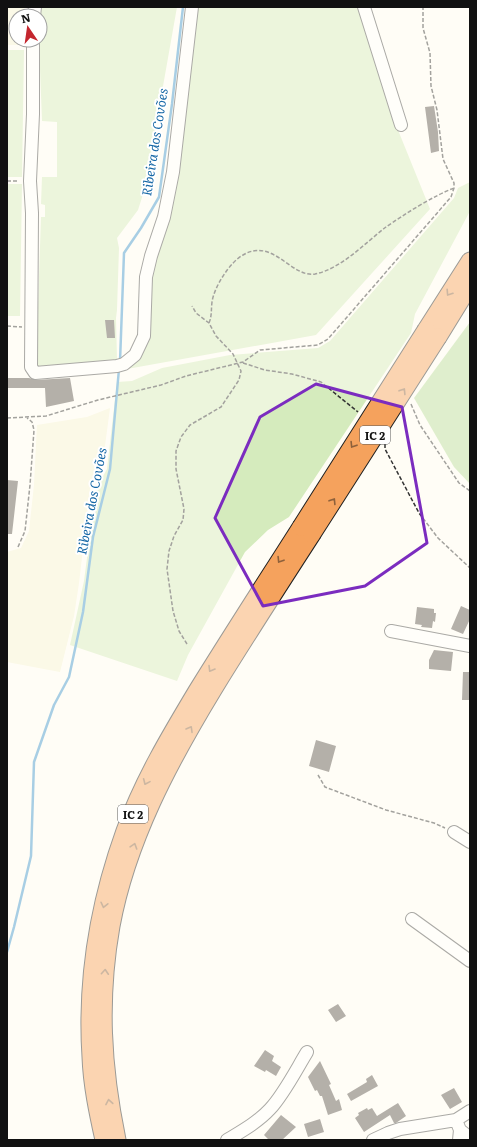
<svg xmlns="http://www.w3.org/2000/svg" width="477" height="1147" viewBox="0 0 477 1147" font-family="Literata,serif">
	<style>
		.farmland { fill: #f6f3d4 }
		.green { fill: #d5ebbd }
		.forest { fill: #b9dc9c }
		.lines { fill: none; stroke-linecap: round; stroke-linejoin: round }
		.stream { stroke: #3f96cf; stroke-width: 2.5 }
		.building { fill: #5a524d }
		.minor-casing { stroke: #444; stroke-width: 14 }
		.highway-casing { stroke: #222; stroke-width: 19 }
		.path { stroke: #333; stroke-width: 1.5; stroke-dasharray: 4 2; stroke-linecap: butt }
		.minor { stroke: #fff; stroke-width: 12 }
		.highway { stroke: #f5a25d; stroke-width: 17 }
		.highway-bridge-casing { stroke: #222; stroke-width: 19; stroke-linecap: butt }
		.highway-bridge { stroke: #f5a25d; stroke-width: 17 }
		.oneway { stroke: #8e613b }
		.marked { fill: none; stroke: #7b2cbf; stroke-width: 3; stroke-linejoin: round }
		.labels { text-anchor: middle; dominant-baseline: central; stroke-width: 4; stroke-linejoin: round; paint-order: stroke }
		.shield { fill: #fff; stroke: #585858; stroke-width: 1 }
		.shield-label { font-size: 11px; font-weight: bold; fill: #111 }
		.water-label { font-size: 13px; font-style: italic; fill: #1768a6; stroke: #fff }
	</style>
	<rect width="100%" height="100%" fill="#fffdf5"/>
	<path class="farmland" d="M7,7H25L24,16H16V40H24V45H7Z
		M110,408L102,468L90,488L79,583L74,616L60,672L7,662V552L21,548L29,531L34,485L37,425L87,417Z"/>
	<path class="green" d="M41,7H177L145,188L138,210L117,238L119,248L117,310L116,318L117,360L36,367L41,217H45V205L41,204L42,177H57V122L42,121L39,43Z
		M196,7H360L398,130L430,209L316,335L116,371L137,357L149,277Z
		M7,50H24L22,177H7Z
		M470,182V211L415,314L411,333L289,517L268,530L245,552L188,655L177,681L70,645L84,581L96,489L107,469L117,382L132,381L162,368L230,355L318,348L330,341L454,198L458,188Z
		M7,184H22L20,316H7Z"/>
	<path class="forest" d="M470,322V484L454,467L414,398Z"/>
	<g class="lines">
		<path class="stream" d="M120,362L124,253L141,228L159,197L172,104L183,7
			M7,952L14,927L31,856L34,762L54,705L69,677L83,612L93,537L110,469L119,369"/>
	</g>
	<path class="building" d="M434,106L438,132L439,151L431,153L425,107Z
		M105,320H114L115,338H107Z
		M7,378H29L36,380L70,378L74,401L46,407L45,388H7Z
		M7,480L18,481L12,534H7Z
		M461,606L470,610V619L463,634L451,629Z
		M417,607L434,609V613H436L435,622L433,621L432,628L421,627L422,625L415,624Z
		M434,650L453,652L451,671L429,669V660Z
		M463,672H470V700H462Z
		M316,740L336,746L329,772L309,766Z
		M338,1004L346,1016L336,1022L328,1010Z
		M265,1050L274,1056L272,1061L281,1067L276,1076L266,1070L265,1072L254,1066Z
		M320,1061L331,1084L329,1085L336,1101L339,1099L342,1110L328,1115L322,1096H320L317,1090L315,1091L308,1077Z
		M372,1075L378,1086L351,1101L347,1094L367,1082L366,1079Z
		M454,1088L462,1102L450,1109L441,1095Z
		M398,1103L406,1116L396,1123H394L390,1115L364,1132L355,1118L359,1115L358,1113L367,1108L368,1110L372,1108L377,1116Z
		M281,1115L296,1127L282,1140H269L264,1135Z
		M320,1119L324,1132L308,1137L304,1124Z"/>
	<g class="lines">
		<g class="minor-casing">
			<path id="minor" d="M364,7L401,125
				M34,16L35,7
				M33,40V114L30,181L32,213L31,367L35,373L117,366L124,364L135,355L144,336L146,277L151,256L164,217L173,172L192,7
				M391,631L470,646
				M454,832L470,842
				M412,919L470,961
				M456,1120L460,1130L459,1140
				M460,1130L470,1138
				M227,1140C242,1131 258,1122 270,1109C284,1094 296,1070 307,1052
				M373,1140L388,1133L400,1129L456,1120L470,1111"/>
		</g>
		<g class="highway-casing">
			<path id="highway" d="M426,330L470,261
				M438,337L470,285
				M104,1140C98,1113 92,1085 91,1057C86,980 99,903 125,831C143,781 170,736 197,691C231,636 266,582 301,527
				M117,1140C102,1067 98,1000 111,926C127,840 169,762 214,688C246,636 279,585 312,534"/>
		</g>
		<path class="path" d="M7,181H19
			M209,323C212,316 211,310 212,302C214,287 230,262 243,255C273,237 291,278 315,274C341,269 365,243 386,227C403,215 435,195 454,188
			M7,326L22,327
			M243,363L265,370L292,374L321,382L358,412
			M411,404L420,425L459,483L470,491
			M7,418L46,416L98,400L161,385L186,376L243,362L260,350L318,345L328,339L451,197L454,188V183L443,159L437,110L431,86L430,53L423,28V7
			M385,444V449L419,513L438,538L470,568
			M18,547L25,531L30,485L34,430L32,422L27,418
			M187,644L179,631L173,611L167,569L169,551L174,536L183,520L184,509L176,469V451L181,437L190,425L221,407L239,380L241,371L233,354L216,336L209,323L196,313L192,306
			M318,775L325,787L386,810L434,823L445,828"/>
		<use href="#minor" class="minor"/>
		<use href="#highway" class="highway"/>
		<g class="highway-bridge-casing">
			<path id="highway-bridge" d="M301,527L426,330
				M312,534L438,337"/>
		</g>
		<use href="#highway-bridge" class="highway-bridge"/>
	</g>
	<defs><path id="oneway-chevron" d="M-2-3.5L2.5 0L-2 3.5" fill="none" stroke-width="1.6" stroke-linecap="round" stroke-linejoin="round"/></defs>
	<g class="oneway">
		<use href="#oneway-chevron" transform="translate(449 293) rotate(123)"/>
		<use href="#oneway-chevron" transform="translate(403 391) rotate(-58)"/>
		<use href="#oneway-chevron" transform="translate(353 445) rotate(122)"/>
		<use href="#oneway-chevron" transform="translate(333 501) rotate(-58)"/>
		<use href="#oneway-chevron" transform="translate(280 560) rotate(122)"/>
		<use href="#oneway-chevron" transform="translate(211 669) rotate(121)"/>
		<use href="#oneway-chevron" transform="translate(190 729) rotate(-60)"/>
		<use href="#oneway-chevron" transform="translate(146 782) rotate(114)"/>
		<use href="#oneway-chevron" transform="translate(134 846) rotate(-72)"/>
		<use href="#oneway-chevron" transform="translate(104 905) rotate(103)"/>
		<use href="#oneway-chevron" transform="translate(105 972) rotate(-86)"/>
		<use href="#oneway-chevron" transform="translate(109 1102) rotate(-100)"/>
	</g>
	<path d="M0 0H477V1147H0ZM316,384L402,407L427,543L365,586L263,606L215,518L260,417Z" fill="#fffdf5" fill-opacity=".55" fill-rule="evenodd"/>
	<path class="marked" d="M316,384L402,407L427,543L365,586L263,606L215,518L260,417Z"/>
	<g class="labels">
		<g class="shield">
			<rect x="360" y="426" width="30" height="18" rx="3"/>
			<rect x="118" y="805" width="30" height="18" rx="3"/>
		</g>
		<g class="shield-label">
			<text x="375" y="435">IC 2</text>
			<text x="133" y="814">IC 2</text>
		</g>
		<g class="water-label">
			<text transform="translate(154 142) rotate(-81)">Ribeira dos Covões</text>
			<text transform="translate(91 501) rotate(-79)">Ribeira dos Covões</text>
		</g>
	</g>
	<rect width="477" height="1147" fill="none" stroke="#111111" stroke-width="16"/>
	<g transform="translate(28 28) rotate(347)"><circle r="19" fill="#ffffff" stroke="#a0a0a0"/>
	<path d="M0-3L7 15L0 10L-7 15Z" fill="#c4262e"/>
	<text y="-6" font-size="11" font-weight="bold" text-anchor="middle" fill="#111111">N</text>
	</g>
</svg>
